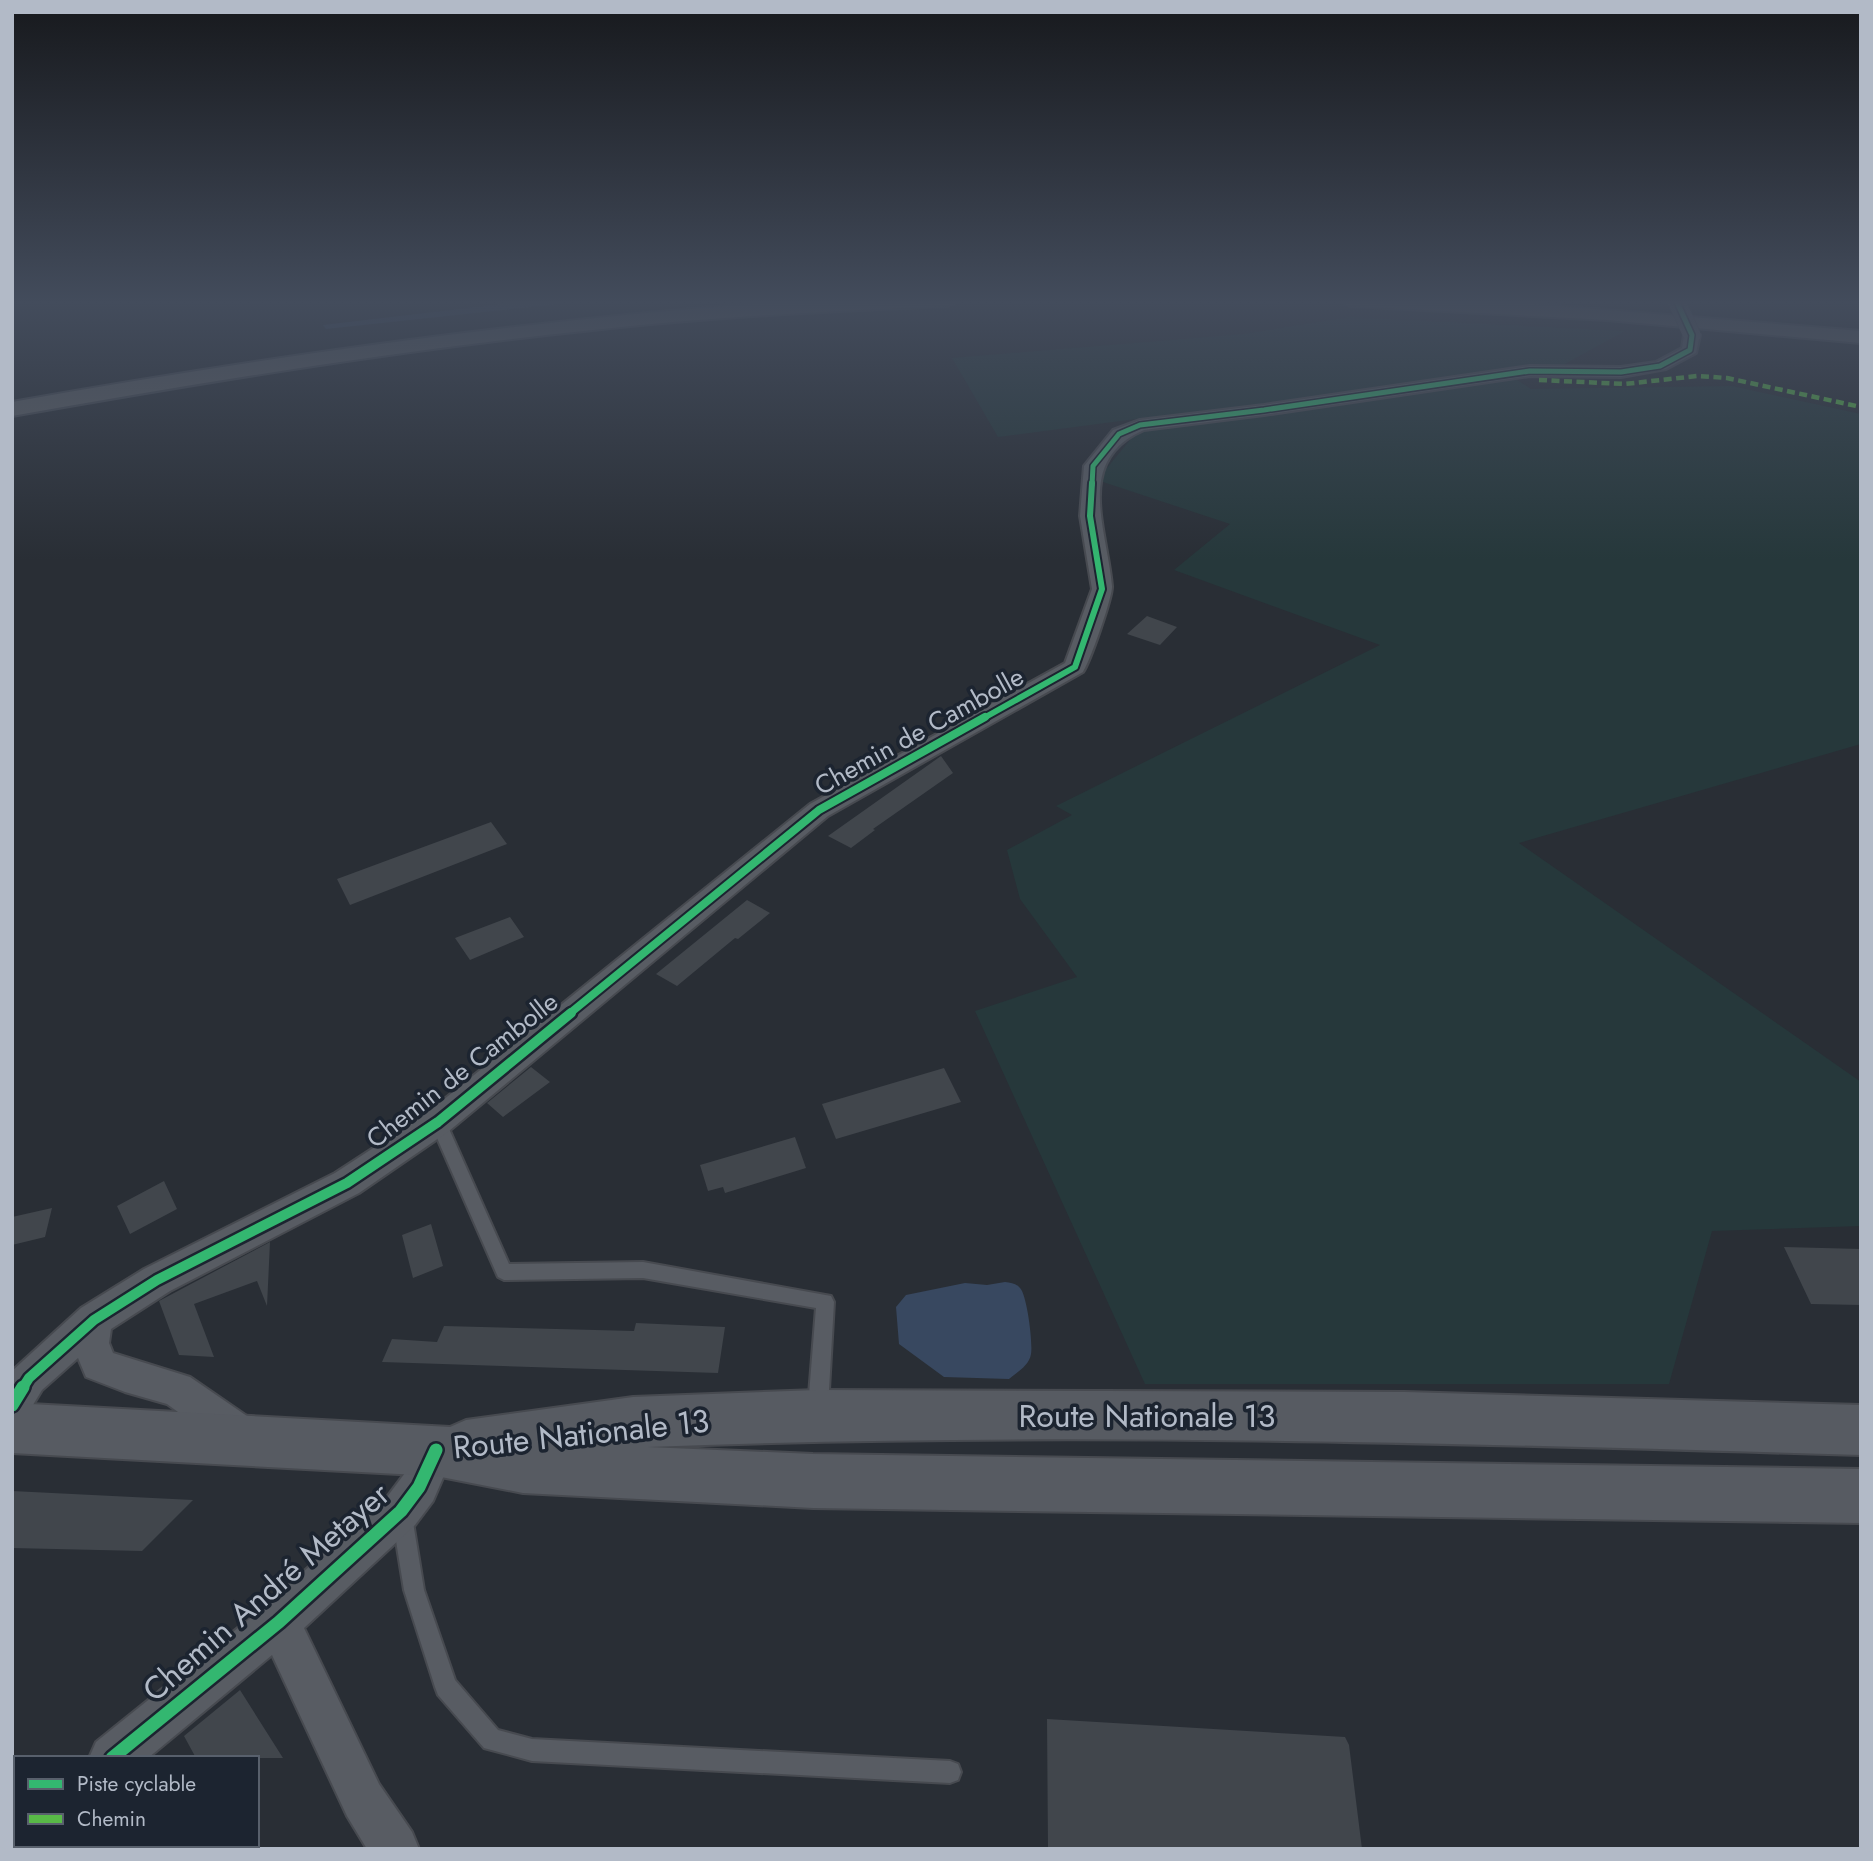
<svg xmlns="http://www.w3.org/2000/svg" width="1873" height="1861" viewBox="0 0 1873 1861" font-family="Jost,sans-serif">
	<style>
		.green { fill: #26383b }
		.water { fill: #384860 }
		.building { fill: #41464c }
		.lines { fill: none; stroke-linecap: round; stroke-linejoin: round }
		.lane-casing { stroke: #474a50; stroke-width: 4 }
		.street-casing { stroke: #474a50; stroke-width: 4 }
		.secondary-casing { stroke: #474a50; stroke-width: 4 }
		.highway-casing { stroke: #464a51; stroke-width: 4 }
		.lane { fill: #585c63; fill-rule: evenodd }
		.street { fill: #585c63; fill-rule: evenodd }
		.secondary { fill: #575b62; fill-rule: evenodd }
		.highway { fill: #5d6064; fill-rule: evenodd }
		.street-bridge-casing { stroke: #474a50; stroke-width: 18; stroke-linecap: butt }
		.street-bridge { stroke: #585c63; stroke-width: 17 }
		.quiet { stroke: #58b947; stroke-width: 4.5; stroke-dasharray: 8 4.5; stroke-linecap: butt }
		.cycleway-far4-casing { stroke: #1c2430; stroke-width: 8 }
		.cycleway-far3-casing { stroke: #1c2430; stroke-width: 10 }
		.cycleway-far2-casing { stroke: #1c2430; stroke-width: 12 }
		.cycleway-far1-casing { stroke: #1c2430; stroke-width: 15 }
		.cycleway-casing { stroke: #1c2430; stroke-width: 18 }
		.cycleway-far4 { stroke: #33b770; stroke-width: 5 }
		.cycleway-far3 { stroke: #33b770; stroke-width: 6 }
		.cycleway-far2 { stroke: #33b770; stroke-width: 8 }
		.cycleway-far1 { stroke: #33b770; stroke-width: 10 }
		.cycleway { stroke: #33b770; stroke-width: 13 }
		.labels { text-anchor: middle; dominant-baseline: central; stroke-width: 7; stroke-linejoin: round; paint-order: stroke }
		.street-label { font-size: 26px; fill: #b2bac7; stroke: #1c2430 }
		.near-street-label { font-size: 32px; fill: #b2bac7; stroke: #1c2430 }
	</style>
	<rect width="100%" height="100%" fill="#292e35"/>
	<path class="green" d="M1349,317L1625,331L1563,365L1506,373L1531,389L1732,386L1861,414V744L1519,843L1861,1082V1226L1712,1231L1669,1384H1145L975,1011L1077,977L1020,899L1007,850L1072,815L1056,806L1380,645L1174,570L1230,524L1097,480L1135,434L1164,425L1151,417L998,437L952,358L1244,334Z"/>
	<path class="water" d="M535,300H558V304L326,329L323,325Z
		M1005,1282C1011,1283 1016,1283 1020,1288C1027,1295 1033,1343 1031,1354C1029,1366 1017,1372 1009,1379L944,1377L899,1344L896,1307L906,1295L965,1283L987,1285Z"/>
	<path class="building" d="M1147,616L1177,627L1160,645L1127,634Z
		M941,756L953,773L873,829L875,830L851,848L828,836Z
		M491,822L507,844L350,905L337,879Z
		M747,900L770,913L738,939L735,938L677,986L656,974Z
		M510,917L524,937L470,960L455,938Z
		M531,1067L550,1082L503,1117L487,1103Z
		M944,1068L961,1102L836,1139L822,1104Z
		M795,1137L806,1168L725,1193L723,1187L708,1191L700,1165Z
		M164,1181L177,1209L130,1234L117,1206Z
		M52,1208L45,1237L12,1245V1217Z
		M431,1224L443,1266L413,1278L402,1235Z
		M270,1242L267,1306L257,1281L194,1304L214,1357L179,1355L159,1301Z
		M1784,1247L1861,1249V1305L1811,1304Z
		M636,1323L725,1327L718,1373L382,1362L392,1339L437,1342L444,1326L634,1331Z
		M12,1491L193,1500L142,1551L12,1548Z
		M240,1690L283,1758H196L184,1736Z
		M1047,1719L1345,1737L1349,1745L1362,1849H1048Z"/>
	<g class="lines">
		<g class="lane-casing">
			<path id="lane" d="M438,1116L444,1117L446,1122L509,1264L643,1262L831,1296L834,1302L828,1407L825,1413L818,1416L811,1413L808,1407L816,1308L643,1278L504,1280L498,1277L430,1122L432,1117Z
				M402,1506L409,1509L412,1516L424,1590L455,1680L498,1730L532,1739L950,1761L958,1764L961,1772L958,1780L950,1783L532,1761L484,1748L438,1695L435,1687L404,1590L392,1516L395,1509Z"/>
		</g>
		<g class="street-casing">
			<path id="street" d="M1692,330L1700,335L1696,353L1666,369L1621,377L1530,376L1264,415L1144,430C1074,460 1107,528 1112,586C1113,596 1090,662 1083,672L828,816L449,1131L359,1193L170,1291L111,1329L109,1343L113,1353L190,1377L257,1423L262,1436L257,1449L243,1455L229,1449L167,1404L125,1392L86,1377L78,1358L42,1390L25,1418L12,1423V1371L81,1308L144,1269L335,1173L427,1113L810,804L1065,663L1092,589L1080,516L1084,466L1113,430L1140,420L1264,405L1530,366L1621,367L1656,362L1682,348L1684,335Z
				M436,1431L450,1437L455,1450L433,1501L415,1525L304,1628L379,1784L412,1832L419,1849H367L347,1816L272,1655L148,1758H89L96,1742L264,1607L387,1497L405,1473L422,1437Z
				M16,1813V1845H36L34,1849H12V1814Z"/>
		</g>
		<g class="secondary-casing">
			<path id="secondary" d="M817,1390L1405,1392L1861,1405V1455C1457,1443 1052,1431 648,1447L813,1454L1861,1469V1523L813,1508L523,1493L436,1476L12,1453V1403L450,1427L466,1420L633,1397Z"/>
		</g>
		<g class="highway-casing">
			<path id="highway" d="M813,300H956L953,304L946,306C828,311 710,317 593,330C398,350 205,382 12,416V402C278,355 544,317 813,300Z
				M1342,300H1484L1861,331V343L1607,320L1352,306L1345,304Z"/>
		</g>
		<use href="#lane" class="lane"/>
		<use href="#street" class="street"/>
		<use href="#secondary" class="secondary"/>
		<use href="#highway" class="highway"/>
		<g class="street-bridge-casing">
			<path id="street-bridge" d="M1676,300L1692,335"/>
		</g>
		<use href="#street-bridge" class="street-bridge"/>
		<path class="quiet" d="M1539,380L1625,384L1697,376L1727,378L1861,407"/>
		<g class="cycleway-far4-casing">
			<path id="cycleway-far4" d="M1092,485L1093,466L1119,434L1140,425L1264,410L1530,371L1621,372L1660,366L1690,350L1692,335L1676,300"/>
		</g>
		<g class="cycleway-far3-casing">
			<path id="cycleway-far3" d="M982,719L1075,667L1102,589L1090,516L1092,483"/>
		</g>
		<g class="cycleway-far2-casing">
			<path id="cycleway-far2" d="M569,1014L819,810L985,717"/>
		</g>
		<g class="cycleway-far1-casing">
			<path id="cycleway-far1" d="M22,1389L29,1378L94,1320L157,1280L347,1183L438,1122L571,1013"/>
		</g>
		<g class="cycleway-casing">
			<path id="cycleway" d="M12,1405L23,1387
				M112,1758L279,1622L401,1511L419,1487L436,1450"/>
		</g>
		<use href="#cycleway-far4" class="cycleway-far4"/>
		<use href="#cycleway-far3" class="cycleway-far3"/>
		<use href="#cycleway-far2" class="cycleway-far2"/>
		<use href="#cycleway-far1" class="cycleway-far1"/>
		<use href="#cycleway" class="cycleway"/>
	</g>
	<linearGradient id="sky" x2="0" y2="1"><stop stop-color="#17191d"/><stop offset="0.54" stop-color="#434c5c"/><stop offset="1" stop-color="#434c5c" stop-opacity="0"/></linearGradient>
	<rect width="1873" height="560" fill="url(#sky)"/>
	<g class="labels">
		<g class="street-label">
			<text transform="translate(919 731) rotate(-29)">Chemin de Cambolle</text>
			<text transform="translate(462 1070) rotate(-38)">Chemin de Cambolle</text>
		</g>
		<g class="near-street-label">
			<text x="1147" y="1416">Route Nationale 13</text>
			<text transform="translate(581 1434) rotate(-6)">Route Nationale 13</text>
			<text transform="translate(266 1592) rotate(-41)">Chemin André Metayer</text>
		</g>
	</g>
	<rect width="1873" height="1861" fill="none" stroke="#b2bac7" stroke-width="28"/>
	<rect x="14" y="1756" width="245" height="91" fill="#1c2430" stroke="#58606c" stroke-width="2"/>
	<rect x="28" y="1779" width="35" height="10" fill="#33b770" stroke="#58606c" stroke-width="2"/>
	<text x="77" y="1791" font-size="21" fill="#b2bac7">Piste cyclable</text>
	<rect x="28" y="1814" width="35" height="10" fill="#58b947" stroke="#58606c" stroke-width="2"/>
	<text x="77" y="1826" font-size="21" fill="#b2bac7">Chemin</text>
</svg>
